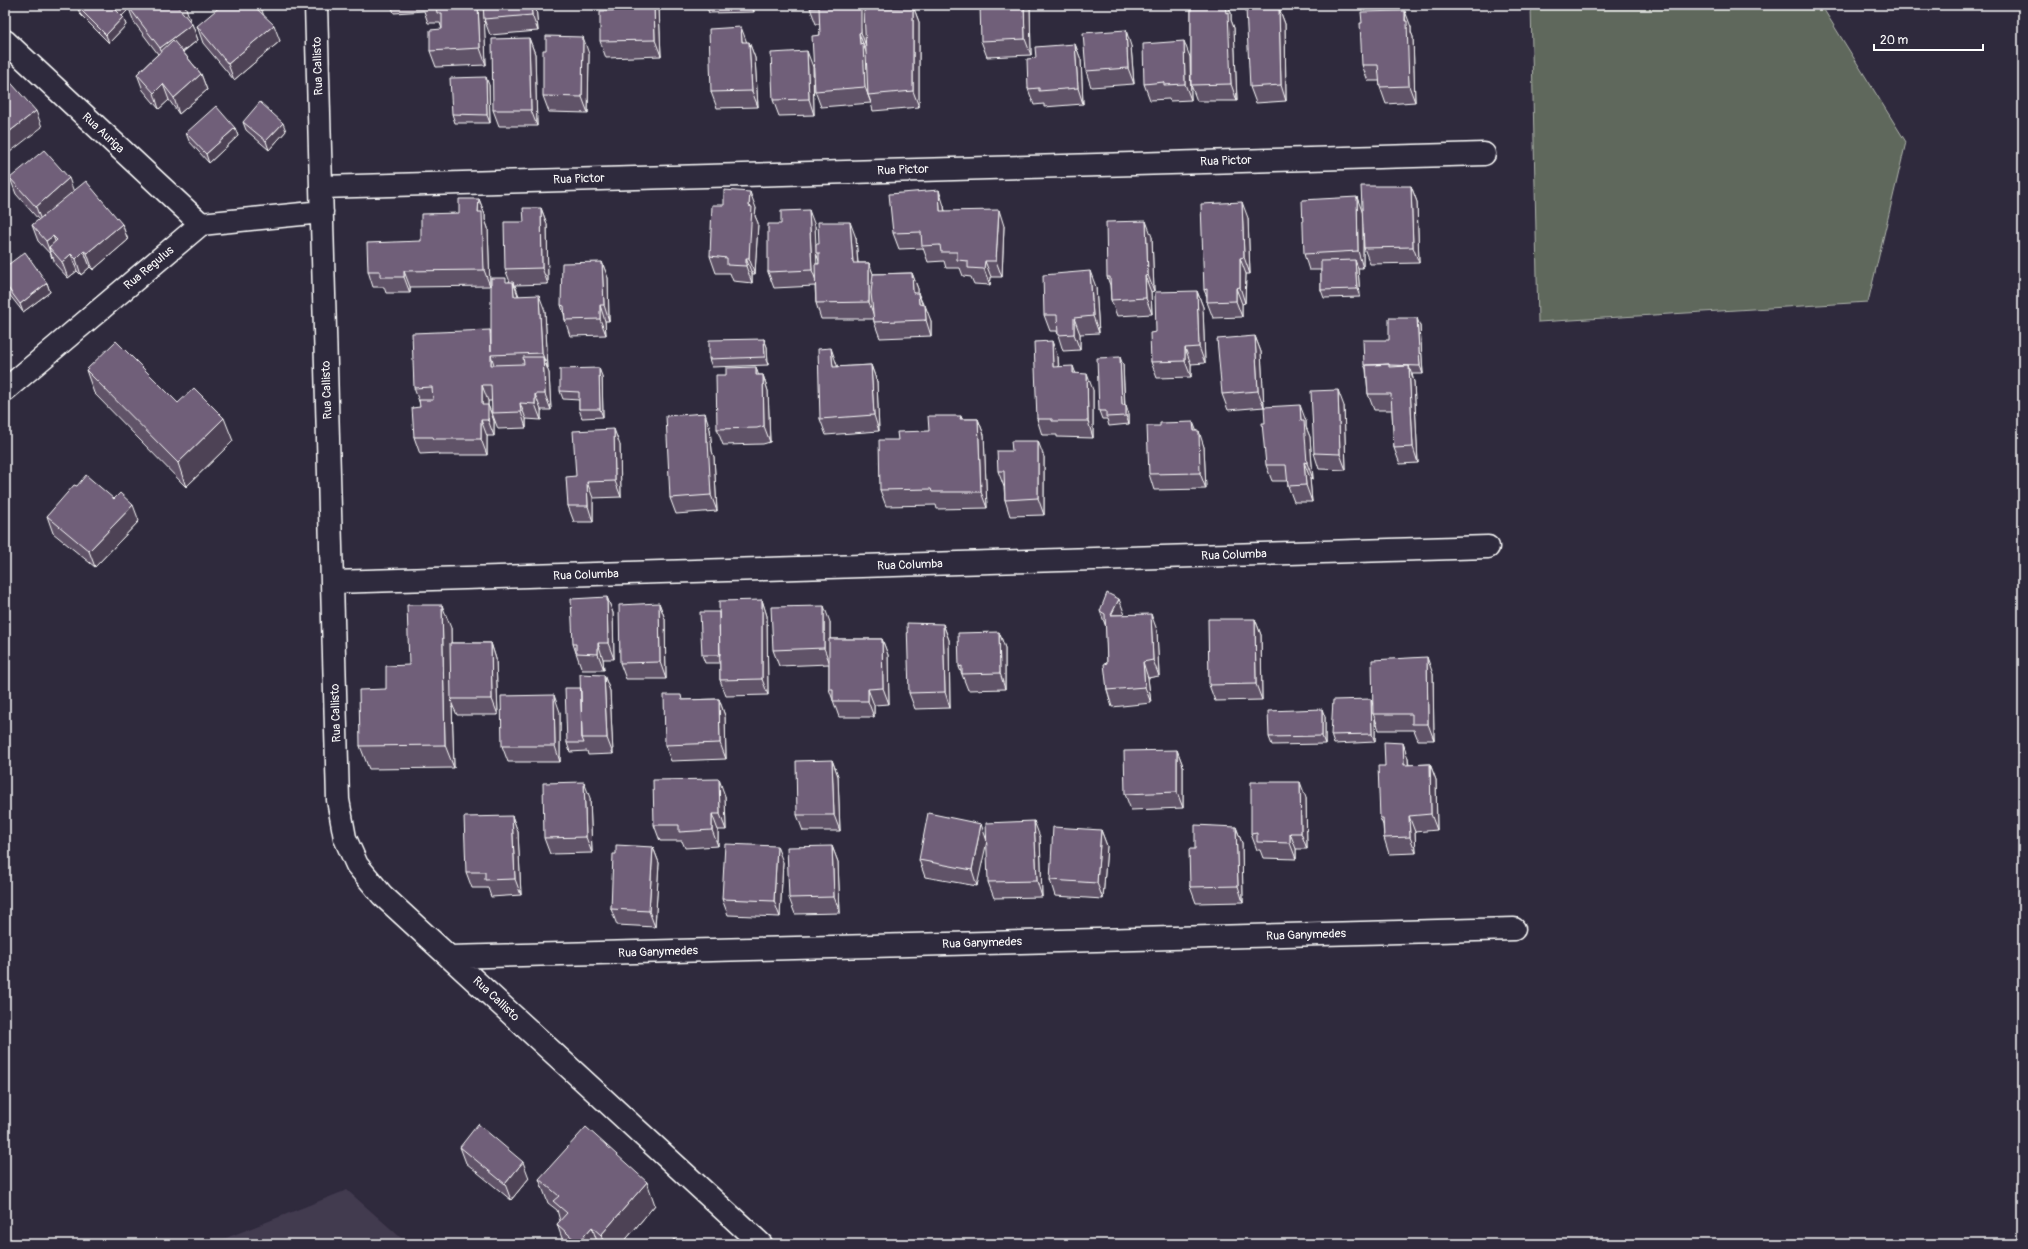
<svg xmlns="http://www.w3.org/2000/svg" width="2028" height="1249" viewBox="0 0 2028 1249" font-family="Pangolin,sans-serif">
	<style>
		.built { fill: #423a4f }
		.green { fill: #5f685b; stroke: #afb4ad }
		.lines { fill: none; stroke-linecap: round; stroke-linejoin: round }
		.minor-casing { stroke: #fff; stroke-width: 25 }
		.minor { stroke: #2f2a3d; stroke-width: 22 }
		.wall { fill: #605268; stroke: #fff }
		.shaded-wall { fill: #4e4255; stroke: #fff }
		.building { fill: #705f79; stroke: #fff }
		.labels { text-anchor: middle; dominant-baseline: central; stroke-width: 3.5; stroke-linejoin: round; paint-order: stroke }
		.street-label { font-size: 12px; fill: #fff; stroke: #2f2a3d }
	</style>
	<rect width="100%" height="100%" fill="#2f2a3d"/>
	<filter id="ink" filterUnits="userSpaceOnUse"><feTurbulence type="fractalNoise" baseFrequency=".025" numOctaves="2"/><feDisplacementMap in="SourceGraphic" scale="8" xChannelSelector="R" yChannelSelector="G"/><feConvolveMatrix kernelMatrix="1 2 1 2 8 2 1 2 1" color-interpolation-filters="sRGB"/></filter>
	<g filter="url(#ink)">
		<path class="built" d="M347,1190L408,1244H211Z"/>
		<path class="green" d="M1531,5H1821L1906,142L1868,302L1538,322Z"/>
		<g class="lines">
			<g class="minor-casing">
				<path id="minor" d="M316,5L338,800L345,838L357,865L382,895L761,1244
					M5,41L201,224
					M321,187L1484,154
					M5,390L201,224L322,212
					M333,582L1488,547
					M450,957L1514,929"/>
			</g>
			<use href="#minor" class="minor"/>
		</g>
		<path class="wall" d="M391,5H482L484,8L536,5L538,31L490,35L484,19L486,65L436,67L430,51L442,29L440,23H428L424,11L394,13Z
			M552,5H578L553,8Z
			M633,5H658L659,8L661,56L606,58L600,41L633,10Z
			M696,5H753L754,12L709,13L707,8H698Z
			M1191,5H1228L1231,13V20L1234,28L1237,101H1197L1191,85Z
			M77,6L127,11L122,16L123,17L126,25L109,43L80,14Z
			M128,6L190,20H189L192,24L198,40L183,52L201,74L207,90L179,114L169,100L159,109L143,90L137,74L158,54L134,22Z
			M863,6L864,10L913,6L919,22V107L873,111L871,103L821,107L815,91L820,35V24H816L810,8Z
			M1030,7L1031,55L987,57L981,41Z
			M1279,8L1285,24L1286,101L1256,103L1250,87Z
			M264,16L280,41L234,80L203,43L197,26Z
			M1411,27V32L1413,37L1415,102L1386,104L1380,87V81H1368L1362,65Z
			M529,38L535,54L537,126H499L493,110Z
			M749,42L755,58L758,107L717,108L711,92Z
			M1075,44L1081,60L1083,104L1044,107V104L1034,105L1028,89L1036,58Z
			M1131,46L1134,84L1091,87L1086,71Z
			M589,54L588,113L549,112L543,96Z
			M1190,57L1191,100L1170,101L1169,99L1150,100L1144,84Z
			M813,67L814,115L779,116L773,100Z
			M489,85L490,123H455L452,114Z
			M243,122L286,131L269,150L246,130Z
			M235,128L238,136L209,163L189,141L186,133Z
			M10,178L73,191L122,224L128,240L93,270L90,267L81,275L77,271L68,278L55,264L53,257L38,241L32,225L39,220L16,194Z
			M1411,186L1417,202L1419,263L1370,264L1364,248L1363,227V268H1358L1360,297L1324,298L1321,290V270H1309L1304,254L1362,213Z
			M479,199L485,215V220L488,228L490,286L410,287V293H386L384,287H373L368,271L421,241Z
			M944,206L945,211L1004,226L1002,277H991L990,285L974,284L971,277L963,276L960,268H946L944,261L928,262L923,248L899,249L893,233Z
			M541,208L547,224L548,284L515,285L519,296L545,311L548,369H547L549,373L551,410H541V420L526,419V428L498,429L492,413V401H488V405L494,421V436H487V455H440L439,453L420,454L414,437L420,407V404L414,388L490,330L491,334L508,282H510L505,269L524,222Z
			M756,208L755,216L758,223L755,274H752V283L733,281L730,273H716L710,256Z
			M1248,218L1250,274H1246L1245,303L1242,304V317L1213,318L1207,302V297L1204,290Z
			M781,224L815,226L816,264H819V261L816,253L819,244L856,238L858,263H869L873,274L912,273L918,289V293L923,304L931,321V336L880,338L874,322V319H821L816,303L815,286L774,288L768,272Z
			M1152,237L1154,291L1151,292L1152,314L1117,316L1111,300L1110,285L1107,277Z
			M602,262L608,278L609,321H605L606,335L570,336L565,320L564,314L561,305Z
			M5,267L47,283L50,292L23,312L5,289Z
			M1096,287L1099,333L1080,334V350L1063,351L1058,335L1057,331H1050L1044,315Z
			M1197,291L1203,307L1205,363L1191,364V377L1157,378L1151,362L1156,332Z
			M1420,326L1423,374H1412L1414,382L1418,463L1400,464L1394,448L1392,410H1374L1368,394L1366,369L1364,365L1389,340Z
			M1255,336L1261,352L1264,407L1228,410L1222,394Z
			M764,339L767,347L768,365L712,367L709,359Z
			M1058,357L1059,367L1076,373L1093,390V438L1057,437V435H1042L1037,419Z
			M837,365V367L871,365L877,382L879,431L826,435L820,419Z
			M1123,365L1125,405L1129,414V424L1109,426L1107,419H1102L1099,411Z
			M86,370L178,403L233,441L186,487L94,393Z
			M758,375H763L768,391L770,442L763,444L723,445L717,429Z
			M602,376L603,417L582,418L579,409V400L563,399L560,391Z
			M1344,406L1346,470L1319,469L1314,453Z
			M961,416L962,419H978L984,435L987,508L937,509L936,505L886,506L880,490L898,440L929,431Z
			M1306,421V427L1310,437L1313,479L1310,478L1312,502H1294L1288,486V481H1272L1266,465Z
			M710,429L712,451L714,457L717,511L676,514L670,498Z
			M1197,431L1204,447L1206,489L1154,490L1149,474Z
			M620,445L621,497L593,498V522H574L568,506L576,476Z
			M1044,457V515L1010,516L1005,500L1004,487L998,471Z
			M77,486L114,499L139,521L95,567L53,533L47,516Z
			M607,597L613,613L614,659H603L604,670H582L573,644Z
			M762,600L767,616L768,695L726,696L720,680V663H705L702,655L719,612Z
			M659,603L665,619L666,679H626L620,663Z
			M1100,611L1125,615L1157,630L1159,676L1148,678L1151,703L1112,707L1107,690V663L1106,627Z
			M1255,619L1261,635L1262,700L1215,701L1209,685Z
			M830,622V639H882L888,655L889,704L874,705V717H839L829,689V664L779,666L773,650Z
			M943,624L949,640L950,708L915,709L909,693Z
			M451,628V643H491L496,659L498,715H457L452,704L454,768L369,769L360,746L386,689L409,665Z
			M999,632L1005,648V689L968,690L959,667Z
			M1433,674L1434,740H1418L1414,730H1379L1375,718V742L1334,744L1331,735L1373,704Z
			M604,675L610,691L613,754L588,755L587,751L570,752L567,743L581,688Z
			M719,699L725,716L726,759L671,761L665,745L683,700Z
			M560,712V762H508L502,746Z
			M1325,717V744L1272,745L1269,737Z
			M1403,743L1408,759L1409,765L1430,764L1436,780L1437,830L1415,832L1416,853L1389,854L1384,838L1383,825L1380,818L1385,766Z
			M1177,750L1183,766V808L1131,810L1125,794Z
			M832,760L838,776L840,831H803L797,815Z
			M725,796L726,830H718V846L685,848L682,841H660L654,825Z
			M590,798L592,853L550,854L544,838Z
			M1306,798L1307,849H1296V859L1263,858L1260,850H1257L1251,834Z
			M512,816L518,832L521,895L491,897L488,888H472L466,872Z
			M981,824L977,886L925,877L919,860Z
			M1236,827L1242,843L1243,902L1196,903L1190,887L1195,849Z
			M1101,830L1107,846L1103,899L1055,896L1050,880Z
			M1040,837L1042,897L994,898L988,882Z
			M832,846L838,862L840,913L795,914L789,898Z
			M653,847L659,863L655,927L617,925L611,909L616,854Z
			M783,862L780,917L728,915L722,899Z
			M460,1147L529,1178L511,1200L466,1163Z
			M539,1179L655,1205L622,1244H564L557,1224L560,1221L557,1210L548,1203Z"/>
		<path class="shaded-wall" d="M122,5H125L127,11L119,19L116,10Z
			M183,5H185L190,20L185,24L179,8Z
			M257,5H260L265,19L255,7Z
			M478,5H482L484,9L486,65L480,48Z
			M531,5H536L538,31L532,15Z
			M654,5H658L659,8L661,56L655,40Z
			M751,5H753L754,12Z
			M858,5H863L867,18V49L861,32Z
			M1024,5H1029L1030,7L1031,55L1025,39Z
			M1225,5H1228L1231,13V20L1234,28L1237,101L1231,84Z
			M913,6L919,22V107L913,91Z
			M1279,8L1285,24L1286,101L1281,85Z
			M1405,11L1411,27V32L1413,37L1415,102L1409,86Z
			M123,17L126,25L109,43L106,35Z
			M192,24L198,40L166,64L160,48Z
			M274,25L280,41L234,80L228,64Z
			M741,27L747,43L742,42Z
			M1126,30L1131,46L1134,84L1128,68Z
			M859,33L869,60L868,95L871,103L865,87Z
			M583,37L589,54L588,113L582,97Z
			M529,38L535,54L537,126L531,110Z
			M1184,41L1190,57L1191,100L1185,84Z
			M749,42L755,58L758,107L752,91Z
			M1075,44L1081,60L1083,104L1078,88Z
			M807,51L813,67L814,115L809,99Z
			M201,74L207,90L179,114L174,98Z
			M486,77L489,85L490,123L487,115Z
			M163,84L169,100L159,109L154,93Z
			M36,111L42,127L5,156V135Z
			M283,123L286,131L269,150L266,141Z
			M235,128L238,136L209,163L206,154Z
			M69,178L75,195L42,223L36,207Z
			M1411,186L1417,202L1419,263L1413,247Z
			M939,190L944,206L946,227L940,211Z
			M750,192L756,208L755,216L758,223L755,274L749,258V206Z
			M1357,197L1363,214V268L1358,251Z
			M479,199L485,215V220L488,228L490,286L484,270L478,212Z
			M1242,202L1248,218L1250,274L1244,257Z
			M541,208L547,224L548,284L542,268Z
			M809,210L815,226L818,286L812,270Z
			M999,210L1004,226L1002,277L996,261Z
			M1146,221L1152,237L1154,291L1148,275Z
			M850,222L856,238L859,279L853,263Z
			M122,224L128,240L93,270L87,253Z
			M53,236L59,252L49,247L52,258L46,241Z
			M84,251L90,267L81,275L76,259Z
			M71,254L77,271L68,278L62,262Z
			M746,258L752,274V283L746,266Z
			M1240,258L1246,274L1245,303L1240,287Z
			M1355,260L1358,268L1360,297L1357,289Z
			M985,261L991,277L990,285L984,269Z
			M602,262L608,278L609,321L604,305Z
			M869,263L875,279V319L869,302Z
			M404,271L410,287V293L404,277Z
			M1090,271L1096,287L1099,333L1093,316Z
			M912,273L918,289L919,309L913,293Z
			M1145,276L1151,292L1152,314L1146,298Z
			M513,282L519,298L514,296Z
			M47,283L50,292L23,312L20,304Z
			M1236,288L1242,304V317L1236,301Z
			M1197,291L1203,307L1205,363L1199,347Z
			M918,293L924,309L925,321L919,304Z
			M539,295L545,311L548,369L542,353Z
			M600,305L605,321L606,335L600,319Z
			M925,305L931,321V336L926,320Z
			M1074,318L1080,334V350L1074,334Z
			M1417,318L1420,326L1423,374L1420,366Z
			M1255,336L1261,352L1264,407L1258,391Z
			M764,339L767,347L768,365L765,357Z
			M1052,341L1058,357L1059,383L1053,367Z
			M831,348L837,365L839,383L833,367Z
			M1185,348L1191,364V377L1185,361Z
			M491,355L496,371L491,365Z
			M543,357L549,373L551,410L545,394Z
			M1120,357L1123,365L1125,414L1122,405Z
			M871,365L877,382L879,431L874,415Z
			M1073,366L1079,382L1073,373Z
			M1409,366L1414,382L1418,463L1413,447Z
			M756,367L761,383L756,375Z
			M599,368L602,376L603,417L600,409Z
			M1087,374L1093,390V438L1088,421Z
			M763,375L768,391L770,442L764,426Z
			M482,385L488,401V405L494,421V436L488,420V418V421L482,405Z
			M1338,390L1344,406L1346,470L1340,454Z
			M535,394L541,410V420L535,404Z
			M520,403L526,419V428L521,412Z
			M1126,405L1129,414V424L1126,416Z
			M1300,405L1306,421V427L1310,437L1313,479L1307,463L1301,421Z
			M705,413L710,429L712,451L714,457L717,511L711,495L706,441Z
			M224,418L233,441L186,487L178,463Z
			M978,419L984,435L987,508L981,492Z
			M481,420L487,436V455L481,439Z
			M1193,422L1199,437V431L1204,447L1206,489L1200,473Z
			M614,429L620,445L621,497L615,481Z
			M1038,441L1044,457V515L1038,498Z
			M1304,462L1310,478L1312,502L1306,485Z
			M587,482L593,498V522L588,506Z
			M133,505L139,521L95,567L89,551Z
			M607,597L613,613L614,659L608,643Z
			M1119,599L1125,615H1111Z
			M762,600L767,616L768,695L762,679Z
			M659,603L665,619L666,679L660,662Z
			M442,605L451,628L452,699H451L452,704L454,768L445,745Z
			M824,606L830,622V664L824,648Z
			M1151,614L1157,630L1159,676L1153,660Z
			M1255,619L1261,635L1262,700L1256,684Z
			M943,624L949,640L950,708L945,692Z
			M999,632L1005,648V689L1000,673Z
			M882,639L888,655L889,704L883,688Z
			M491,643L496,659L498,715L492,699Z
			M598,643L603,659L604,670L598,654Z
			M1427,657L1433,674L1434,740L1428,724Z
			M1143,662L1148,678L1151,703L1145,687Z
			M604,675L610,691L613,754L607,738Z
			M868,689L874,705V717L868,701Z
			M554,695L560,712V762L555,746Z
			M719,699L725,716L726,759L720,743Z
			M1371,699L1374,708L1373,714L1375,718V742L1372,734Z
			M1322,709L1325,717V744L1322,736Z
			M1403,743L1408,759L1409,781L1404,765Z
			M1177,750L1183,766V808L1177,792Z
			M832,760L838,776L840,831L834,815Z
			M1430,764L1436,780L1437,830L1431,814Z
			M719,779L725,796L726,830L720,814Z
			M584,782L590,798L592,853L586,837Z
			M1300,782L1306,798L1307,849L1301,833Z
			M712,814L718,830V846L712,830Z
			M512,816L518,832L521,895L515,879Z
			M1409,816L1415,832L1416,853L1410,837Z
			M1034,821L1040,837L1042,897L1037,881Z
			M981,824L987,841L977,886L972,870Z
			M1236,827L1242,843L1243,902L1238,886Z
			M1101,830L1107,846L1103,899L1097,883Z
			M1290,833L1296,849V859L1290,843Z
			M777,846L783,862L780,917L774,901Z
			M832,846L838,862L840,913L834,897Z
			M653,847L659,863L655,927L649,911Z
			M523,1162L529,1178L511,1200L505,1184Z
			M647,1182L655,1205L622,1244H604L601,1235Z
			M592,1227L598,1244H578V1243Z"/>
		<path class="building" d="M77,5H122L116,10L123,17L106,35L77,6Z
			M130,5H183L179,8L192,24L160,48L128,6Z
			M222,5H257L255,7L274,25L228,64L197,26Z
			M422,5H478L480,48L430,51V30L442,29V13H437L436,6H422Z
			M483,5H531L532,15L484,19Z
			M633,5H654L655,40L600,41V11L633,10Z
			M810,5H861V32L859,33L860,44L863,43L865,87L815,91L812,36L820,35L819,7L810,8Z
			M980,5H1024L1025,39L981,41Z
			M1191,5H1225L1226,13L1228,12L1231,84L1191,85Z
			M913,6V91L868,95L864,10Z
			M1279,8L1281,85L1250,87L1246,9Z
			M1405,11V21H1407L1409,86L1380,87L1378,65H1362L1360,23H1362L1361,12Z
			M741,27L742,42H749L752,91L711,92L709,29Z
			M1126,30L1128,68L1086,71L1083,33Z
			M546,36L583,37L582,97L543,96V50H546Z
			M529,38L531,110H493L492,39Z
			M173,40L201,74L174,98L163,84L154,93L137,74Z
			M1184,41L1185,84L1164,85V82L1144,84L1143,44Z
			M1075,44L1078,88L1039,91V88L1028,89L1027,59L1036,58L1035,47Z
			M807,51L809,99L773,100L771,53Z
			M5,76L36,111L5,135Z
			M486,77L487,115L452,114L450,78Z
			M260,102L283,123L266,141L243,122Z
			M216,106L235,128L206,154L186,133Z
			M44,150L69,178L36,207L10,178Z
			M86,181L122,224L87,253L84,251L76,259L71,254L62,262L49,247L57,240L53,236L46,241L32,225Z
			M1361,186H1411L1413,247L1364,248Z
			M724,190L750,192L749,206L752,207L749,258H746V266L727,265V258L710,256L712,205H724Z
			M939,190L940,211L999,210L996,261H985L984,269L968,268V261L957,260V252H941L940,245L922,246L921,232L893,233L889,194Z
			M1357,197L1358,251L1304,254L1302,200Z
			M459,199H479L478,212H482L484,270L404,271V277H380V271H368L367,243L421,241V214L459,213Z
			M1242,202L1244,257L1240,258V287L1236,288V301L1207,302V289L1204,290L1201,204Z
			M523,208H541L542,268L505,269L504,222H524Z
			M809,210L812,270L768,272V224H781V211Z
			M1146,221L1148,275L1145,276L1146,298L1111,300L1110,277H1107L1106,222Z
			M818,222H850L853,263H869V302L816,303L815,264H819V253H816V244H819Z
			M25,252L47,283L20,304L5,284V267Z
			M1355,260L1357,289L1321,290V261Z
			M602,262L604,305H600V319L565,320L564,306L561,305L562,263Z
			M1090,271L1093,316L1074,318V334L1058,335L1057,315H1044L1043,275Z
			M912,273L913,293H918L919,304L925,305L926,320L874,322L871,293L873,274Z
			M491,278H506V282H513L514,296L539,295L542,353L491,355V365L524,364L523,357H543L545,394H535V404L520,403L521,412L492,413L491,385H482V405H488V420H481V439H434L433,437H414L412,408L420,407L419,400H433L432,387L414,388L412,333L490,330L491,351Z
			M1197,291L1199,347L1185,348V361L1151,362L1150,333L1156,332L1155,292Z
			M1389,318H1417L1420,366L1389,365V364L1375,365H1364L1363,340H1389Z
			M1255,336L1258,391L1222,394L1217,339Z
			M764,339L765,357L709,359V340Z
			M116,341L178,403L194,388L224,418L178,463L86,370Z
			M1052,341L1053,367L1073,366V373L1087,374L1088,421H1052V419H1037L1034,342Z
			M831,348L833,367L871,365L874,415L820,419L818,349Z
			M1120,357L1122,405H1126V416L1106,417V411H1099L1097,358Z
			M1389,364V367L1409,366L1413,447L1394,448L1391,394H1368L1366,365Z
			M756,367V375H763L764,426L757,428L717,429L716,375H726V368Z
			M599,368L600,409H579V392L560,391V369Z
			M1338,390L1340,454L1314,453L1311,391Z
			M1300,405L1301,421H1304L1307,463L1304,462L1306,485L1288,486L1286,465H1266L1262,423H1265L1264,407Z
			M705,413L706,441H708L711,495L670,498L666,416Z
			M928,416H961L960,419H978L981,492H932L931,489L880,490L879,440H898L897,432L929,431Z
			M1193,422L1194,431H1199L1200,473L1149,474L1147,426H1160V423Z
			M614,429L615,481L587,482L588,506H568L566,477L576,476L573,431Z
			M1011,441H1038V498L1005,500L1004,471H998L997,451H1012Z
			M86,475L114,499L120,493L133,505L89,551L47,516L74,485L77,486Z
			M1107,593L1119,599L1111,615L1151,614L1153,660L1143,662L1145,687L1107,690L1104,664L1107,663L1105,614L1100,611Z
			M607,597L608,643H598V654L576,653V644H573L571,599Z
			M762,600V679L720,680L719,601Z
			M659,603L660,662L620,663L619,605Z
			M407,605H442L445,745L360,746L359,690L386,689V666L409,665Z
			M824,606V648L773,650L771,607Z
			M700,612H719L720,655H702Z
			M1208,619H1255L1256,684L1209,685Z
			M907,623L943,624L945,692L909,693Z
			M999,632L1000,673L962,674V666L959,667L958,633Z
			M829,639H882L883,688L868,689V701H833V689H829Z
			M450,643H491L492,699H451Z
			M1427,657L1428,724H1412V714H1373L1372,660Z
			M580,674L604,675L607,738H582Z
			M565,688H581L582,738L584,743H567Z
			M554,695L555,746H502L501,696Z
			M664,695H681L682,700L719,699L720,743L665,745Z
			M1371,699L1372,734L1331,735L1333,700Z
			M1322,709V736L1269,737L1268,711Z
			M1384,742L1403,743L1404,765L1430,764L1431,814L1409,816L1410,837L1384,838L1383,818H1380L1378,766H1385Z
			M1177,750V792L1125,794L1124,751Z
			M832,760L834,815H797L796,761Z
			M719,779L720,814H712V830L679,832V825H654L653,780Z
			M584,782L586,837L544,838L543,783Z
			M1251,782H1300L1301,833H1290V843L1257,842V833L1251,834Z
			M928,813L981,824L972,870L919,860Z
			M512,816L515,879L485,880V872H466L464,817Z
			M1034,821L1037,881L988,882L986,823Z
			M1195,825L1236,827L1238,886L1190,887L1189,849H1195Z
			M1053,827L1101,830L1097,883L1050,880Z
			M725,844L777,846L774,901L722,899Z
			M616,845L653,847L649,911L611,909L613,854H616Z
			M832,846L834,897L789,898L787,847Z
			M478,1124L523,1162L505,1184L460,1147Z
			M586,1127L647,1182L601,1235L592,1227L578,1243L557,1224L567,1213L553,1201L559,1196L539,1179Z
			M674,1239L679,1244H669Z"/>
	</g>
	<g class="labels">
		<g class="street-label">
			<text transform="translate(318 66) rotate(-92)">Rua Callisto</text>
			<text transform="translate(103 133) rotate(43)">Rua Auriga</text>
			<text transform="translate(1226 161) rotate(-2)">Rua Pictor</text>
			<text transform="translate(903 170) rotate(-2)">Rua Pictor</text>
			<text transform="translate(579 179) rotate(-2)">Rua Pictor</text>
			<text transform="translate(149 268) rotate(-40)">Rua Regulus</text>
			<text transform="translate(327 390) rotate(-92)">Rua Callisto</text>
			<text transform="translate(1234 555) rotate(-2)">Rua Columba</text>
			<text transform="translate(910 565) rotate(-2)">Rua Columba</text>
			<text transform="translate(586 575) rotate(-2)">Rua Columba</text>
			<text transform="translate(336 713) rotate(-92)">Rua Callisto</text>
			<text transform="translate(1306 935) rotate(-2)">Rua Ganymedes</text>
			<text transform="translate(982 943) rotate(-2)">Rua Ganymedes</text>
			<text transform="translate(658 952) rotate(-2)">Rua Ganymedes</text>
			<text transform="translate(496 999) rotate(43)">Rua Callisto</text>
		</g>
	</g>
	<rect width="2028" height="1249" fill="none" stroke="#2f2a3d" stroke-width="20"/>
	<rect x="10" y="10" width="2008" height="1229" fill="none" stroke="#fff" stroke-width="1.5" filter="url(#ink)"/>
	<path d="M1874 44v6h109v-6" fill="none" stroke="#ffffff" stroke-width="2"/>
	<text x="1880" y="44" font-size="12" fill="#ffffff" stroke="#2f2a3d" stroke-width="3" paint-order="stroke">20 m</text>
</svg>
